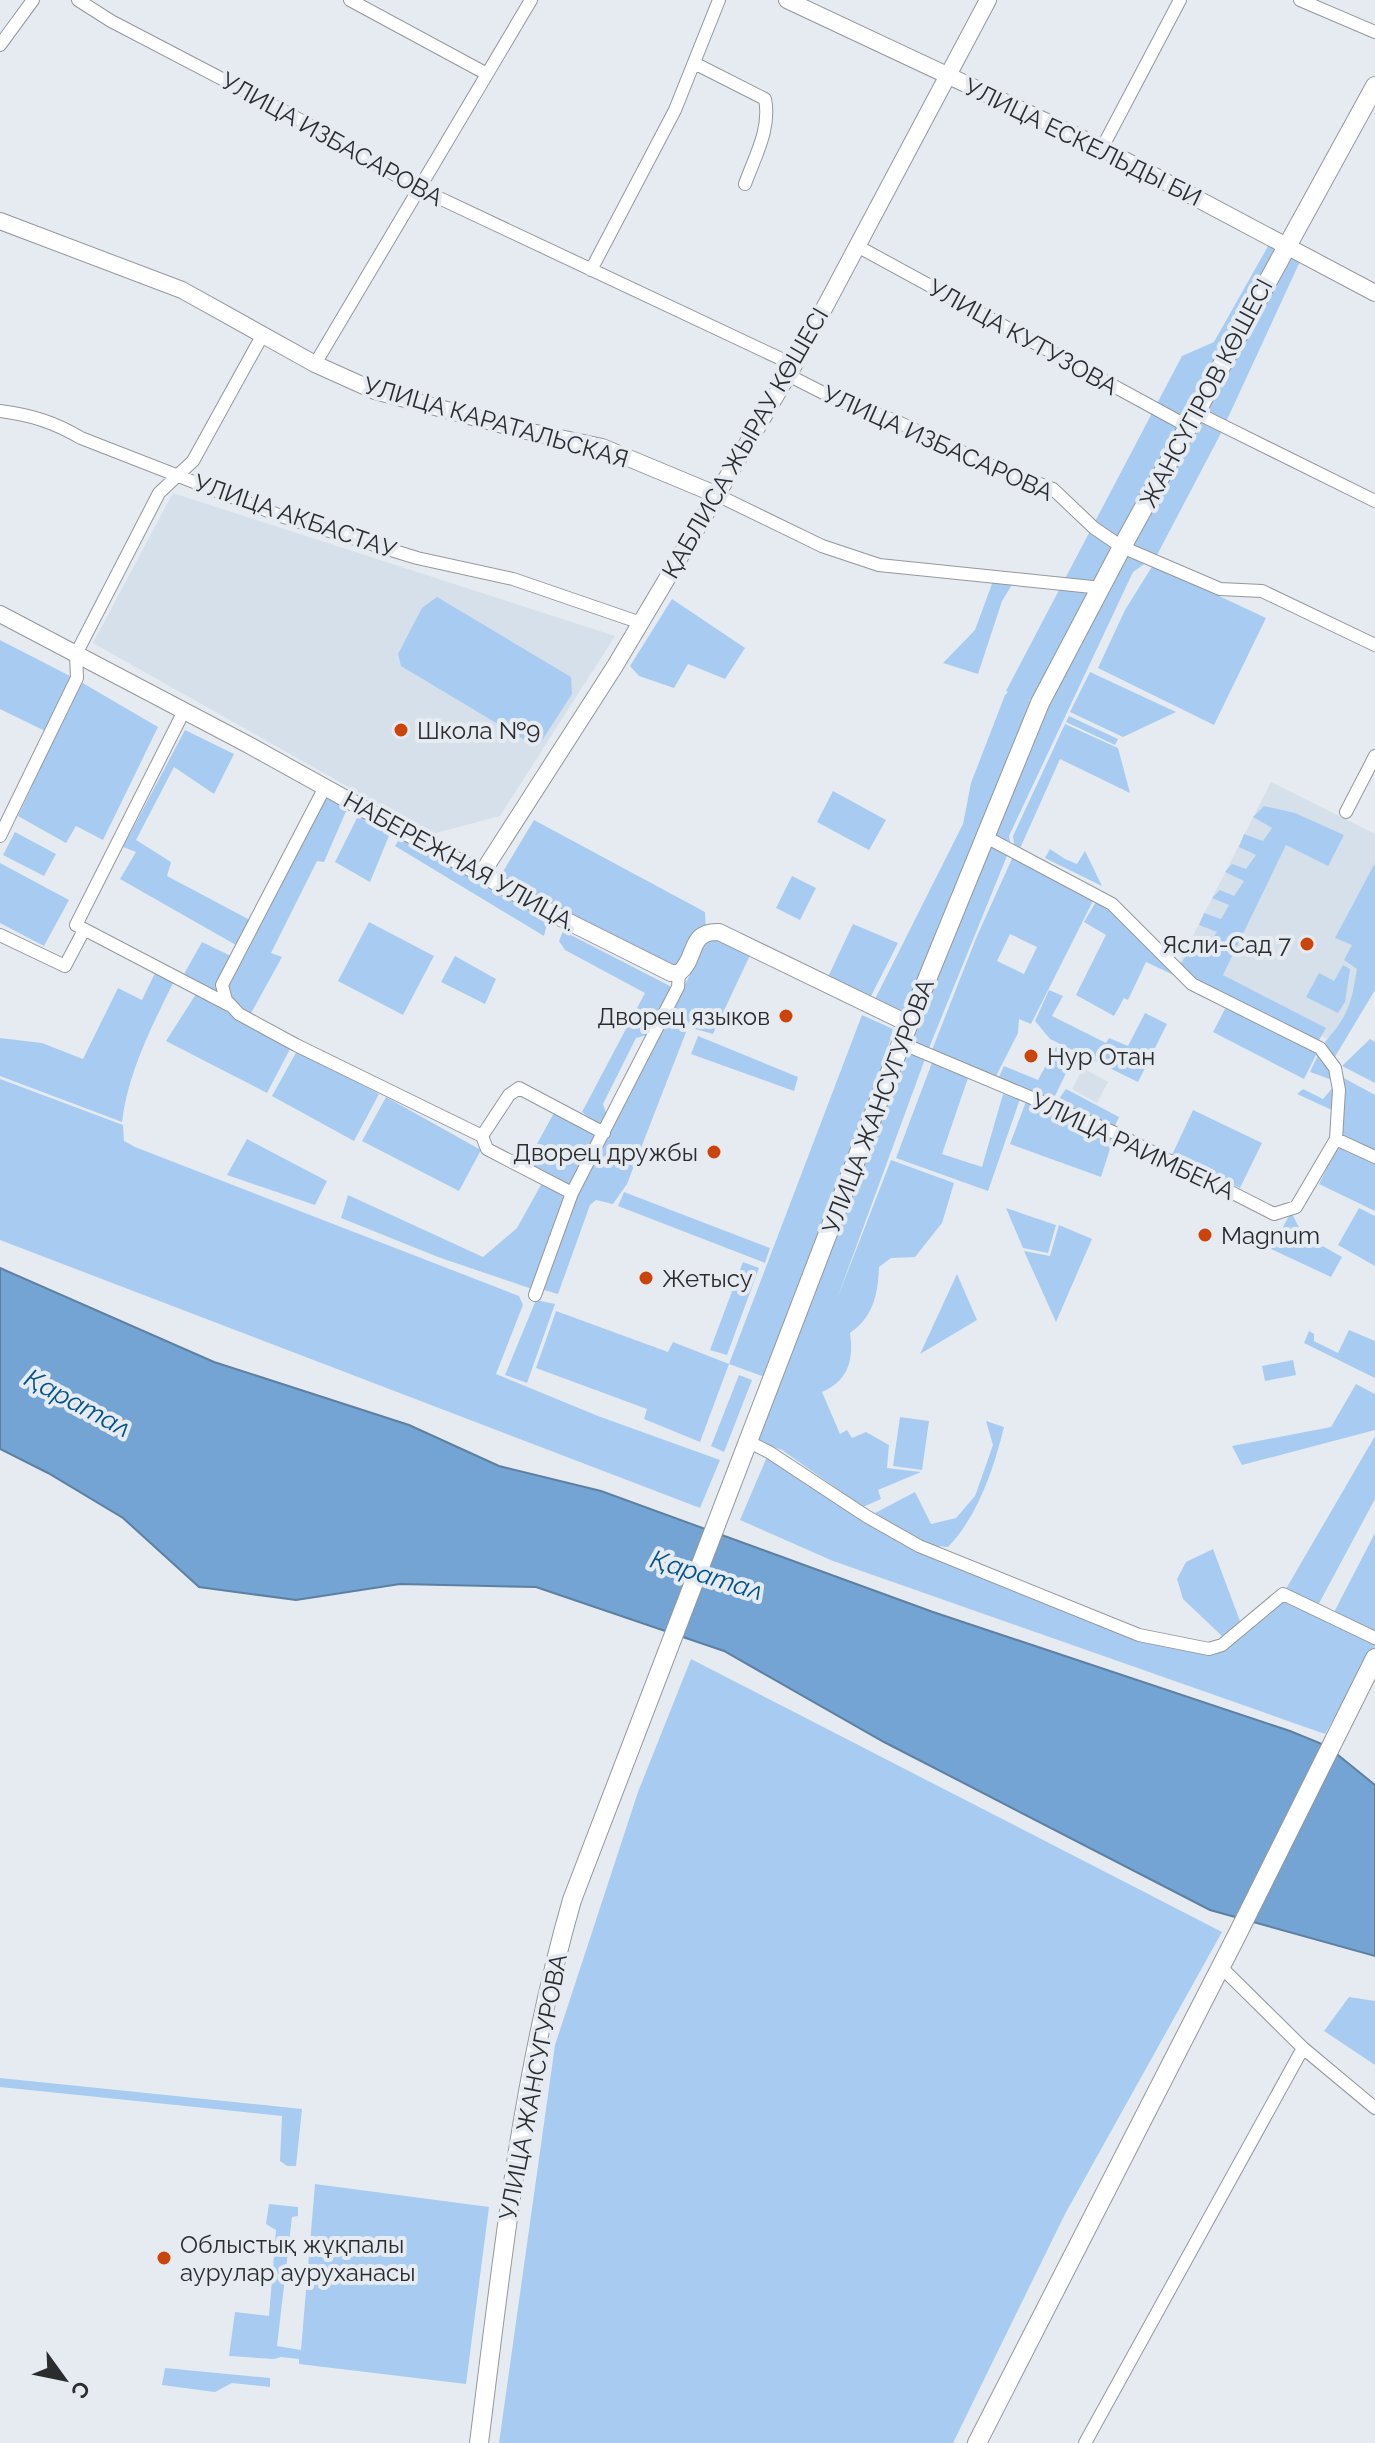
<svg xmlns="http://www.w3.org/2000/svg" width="1375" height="2443" viewBox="0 0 1375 2443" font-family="Raleway,sans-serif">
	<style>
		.built { fill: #d5e0eb }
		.green { fill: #a8ccf1; fill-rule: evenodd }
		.water { fill: #73a4d4; stroke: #5d80a2; stroke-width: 2 }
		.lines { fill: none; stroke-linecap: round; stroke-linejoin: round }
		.minor-casing { stroke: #93989d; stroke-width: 14 }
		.tertiary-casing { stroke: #93989d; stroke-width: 18 }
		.secondary-casing { stroke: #93989d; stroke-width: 20 }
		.minor { stroke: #fff; stroke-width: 12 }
		.tertiary { stroke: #fff; stroke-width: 16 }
		.secondary { stroke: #fff; stroke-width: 18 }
		.poi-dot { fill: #cb440c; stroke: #e6ebf1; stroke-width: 3 }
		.labels { text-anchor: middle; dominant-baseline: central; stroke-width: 8; stroke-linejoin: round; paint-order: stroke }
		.street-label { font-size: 24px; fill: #2a2c2e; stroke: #e6ebf1 }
		.poi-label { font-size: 24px; fill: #2a2c2e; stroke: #e6ebf1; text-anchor: start }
		.water-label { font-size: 26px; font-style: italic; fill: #00528c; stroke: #e6ebf1 }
	</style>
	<rect width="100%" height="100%" fill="#e6ebf1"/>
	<path class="built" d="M173,493L615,636L500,816L432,834L93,643Z
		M1271,782L1375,834V966L1335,1043L1179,963Z
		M1083,1068L1108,1082L1097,1103L1072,1089Z"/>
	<path class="green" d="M1272,239L1285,246L1040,703L1028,699L1037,705L909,1024L872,1005L963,824L971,783L1005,695L1008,692L1006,691L1182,356L1214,342Z
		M1288,250L1303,255L1220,435L1157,555L1133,572L1009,836L1011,846L929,1048L837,1299L891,1160L954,1183L942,1223L915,1257L891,1258L879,1267C878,1295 873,1317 850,1333C854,1360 848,1381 822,1392L840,1434L847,1430L852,1438L866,1432L889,1445L887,1468L921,1472L878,1490L881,1499L863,1507L782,1450L754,1442L1043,705Z
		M1153,565L1266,618L1214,725L1098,668L1125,610Z
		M993,581L1013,583L1002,601L978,674L943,663L975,630Z
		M437,597L571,677L572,694L541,742H528L401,666L398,654L422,608Z
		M672,599L745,648L725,679L688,664L674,688L639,676L630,666Z
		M0,640L72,677L45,731L0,709Z
		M1090,672L1176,712L1123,737L1070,712Z
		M81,682L158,727L103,840L76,826L66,843L18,816Z
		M1069,716L1118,739L1115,745L1066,722Z
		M1065,724L1118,748L1130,793L1060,759L1018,853L1096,895L1031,1024L1019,1019L1018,1033L993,1082L930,1055L977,936L1015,852L1013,836ZM1010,934L1037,947L1024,974L997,961Z
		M185,730L234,754L214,794L174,767L136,840L171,862L167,876L250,920L236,945L120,879L136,852L123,847Z
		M833,791L886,820L869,850L817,822Z
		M324,796L347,809L324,862L317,861L271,953L282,957L250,1015L233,1000L227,983Z
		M1264,806L1295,813L1344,835L1328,866L1286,845L1223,975L1326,1028L1318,1042L1209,989L1179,967L1195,941L1207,946L1217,932L1199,925L1204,913L1221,919L1229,905L1212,898L1220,890L1234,896L1244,881L1225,872L1232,864L1246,869L1256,855L1239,847L1244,834L1263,841L1272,828L1253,817Z
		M359,814L391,831L370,882L335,862Z
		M534,820L705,912L706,931L679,973L613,944L501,875Z
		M15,832L56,854L44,876L3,855Z
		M401,836L549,916L544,936L395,846Z
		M1050,849L1065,859L1077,864L1085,851L1102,886L1045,858Z
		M0,863L69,900L44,946L0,923Z
		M1375,863V990L1333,1060L1325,1042C1349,1014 1351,1005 1357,969L1344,960L1352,945L1335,938Z
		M792,876L816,888L800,920L776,908Z
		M1097,900L1118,914L1182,979L1146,962L1128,1000L1124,998L1114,1016L1076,995L1106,935L1084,922Z
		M369,922L434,956L403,1015L338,981Z
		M853,924L898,943L870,998L828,977Z
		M563,931L672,987L647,1035L636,1038L603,1104L608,1118L603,1123L595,1122L582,1112L645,993L565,950L559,941Z
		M709,937L752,951L713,1034L688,1027L627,1184L613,1204L596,1200L590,1205L558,1294L541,1289L577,1197Z
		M202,942L233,957L216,993L184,974Z
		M455,956L496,979L485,1004L441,982Z
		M1343,965L1350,969L1345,1002L1338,1013L1306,997L1319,973L1334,981Z
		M155,973L174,981C152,1026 128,1072 122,1122L0,1076V1038L42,1043L83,1059L118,988L142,1000Z
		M1049,990L1063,996L1052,1016L1106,1043L1109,1038L1128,1046L1145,1013L1167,1024L1138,1082L1050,1039L1035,1021Z
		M196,994L291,1047L267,1093L166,1041Z
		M1226,1007L1317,1053L1304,1079L1213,1032Z
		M862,1015L893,1029L856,1163L773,1380L729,1364L700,1442L644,1419L647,1409L536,1368L556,1311L668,1352L673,1342L729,1364Z
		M698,1036L798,1077L794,1091L691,1054Z
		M1370,1039L1375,1042V1083L1342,1066Z
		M1056,1047L1074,1057L1052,1102L997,1081L1004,1066L1038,1080Z
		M298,1049L379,1094L354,1141L272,1096Z
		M1319,1053L1335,1081L1310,1072Z
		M933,1060L968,1078L942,1154L982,1167L1003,1094L1020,1099L988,1191L896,1158Z
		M1342,1077L1375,1095V1153L1341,1137Z
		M0,1079L123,1125L124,1141L135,1147L519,1296L523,1305L496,1374L598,1416L720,1460L700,1508L0,1240Z
		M1334,1086V1111L1297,1094L1303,1089L1323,1099Z
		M1066,1089L1119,1117L1114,1128L1056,1103Z
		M1028,1096L1115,1133L1101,1177L1010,1144Z
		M386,1097L481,1150L459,1191L362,1141Z
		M1193,1110L1262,1143L1240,1188L1172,1155Z
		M555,1111L598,1133L570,1187L526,1164Z
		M247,1139L327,1181L315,1205L227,1175Z
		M1339,1144L1375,1161V1211L1319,1184Z
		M542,1183L564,1196L532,1289L438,1257L341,1218L348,1195L483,1257L517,1228Z
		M624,1192L770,1248L765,1263L618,1206Z
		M1006,1208L1056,1225L1048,1253L1023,1248Z
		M1359,1208L1375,1216V1266L1338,1245Z
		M1291,1212L1303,1235L1342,1257L1331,1277L1271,1249Z
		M1059,1225L1092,1239L1056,1322L1024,1251L1050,1256Z
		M743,1262L759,1268L727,1355L710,1350Z
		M957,1274L977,1320L920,1354Z
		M536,1300L555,1304L527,1383L505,1375Z
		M1349,1330L1375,1341V1378L1304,1343L1309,1331L1314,1334V1341L1338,1353Z
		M1293,1360L1296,1375L1265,1381L1262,1366Z
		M739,1375L752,1380L724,1452L711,1446Z
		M1356,1384L1375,1394V1430L1242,1465L1232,1446L1331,1427Z
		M900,1417L929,1421L922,1470L893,1466Z
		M986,1421L1004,1427C994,1468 978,1516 948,1547L927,1545L875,1513L915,1492L931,1524L956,1518L975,1496L993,1445Z
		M1375,1436V1499L1316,1609L1332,1616L1375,1533V1646L1325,1734L833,1561L740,1520L769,1452L903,1537L1102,1620L1207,1649L1283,1594Z
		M1213,1549L1240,1621L1223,1637L1183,1599L1177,1579L1186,1562Z
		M691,1659L1222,1932L1065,2214L953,2443H499L555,2045L638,1792Z
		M1349,1997L1375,2001V2065L1324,2031Z
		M0,2078L302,2109L296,2166H287L280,2161L282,2116L0,2087Z
		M315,2184L489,2207L466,2384L299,2364V2359L281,2357L274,2359L229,2356L235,2312L269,2316L276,2230L266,2224L269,2204L298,2207V2216L292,2217L277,2346L301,2350Z
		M165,2368L270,2378V2387L232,2383L215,2392L162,2385Z"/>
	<path class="water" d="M0,1268L214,1362L409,1425L499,1466L601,1491L933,1612L1290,1731L1327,1746L1375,1785V1956L1210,1910L884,1742L724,1651L536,1587L400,1584L296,1600L199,1587L123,1518L48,1473L0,1449Z"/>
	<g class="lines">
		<g class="minor-casing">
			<path id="minor" d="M78,0L111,21L293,116L418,188L794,365
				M350,0L487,74
				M1300,0L1375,32
				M0,45L33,0
				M694,63L765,99C771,129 755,156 745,184
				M1102,148L1180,0
				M857,246L1189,427
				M591,270L675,110L719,0
				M315,364L531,0
				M788,375L841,402L896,421L990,465L1053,489L1094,528L1122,547L1220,589L1262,591L1375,645
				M0,411C31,415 54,422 81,438L281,516L417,558L513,579L641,623
				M1197,413L1375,501
				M715,494L822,546L879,565L1102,588
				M184,711L76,925L229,1005
				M325,787L222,985L226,1000L239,1014L296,1045L482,1136L487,1149L572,1193L678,987L679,973
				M1346,812L1375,756
				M0,836L77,678L76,654L159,493L193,461L262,336
				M984,836L1112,904L1192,984L1320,1048L1335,1068L1339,1090L1336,1139
				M0,935L65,966L84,930
				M901,1043L1115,1133L1274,1214L1296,1207L1336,1139L1375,1157
				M482,1136L509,1095L519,1088L604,1133
				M535,1295L572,1193
				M749,1442L769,1452L866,1516L919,1546L1139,1635L1209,1649L1222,1645L1283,1594L1375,1638
				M1221,1967L1303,2048L1375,2108
				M1085,2443L1303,2048"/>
		</g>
		<g class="tertiary-casing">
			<path id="tertiary" d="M787,0L1098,146L1375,293
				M0,221L182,290L315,364L375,391L522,430L602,447L715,494
				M0,614L247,744L559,917L671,973H679C698,958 687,931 719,932L909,1024
				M482,873L615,666L794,365L988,0"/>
		</g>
		<g class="secondary-casing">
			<path id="secondary" d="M479,2443C502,2261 521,2077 572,1900L901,1043L1040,703L1122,547L1375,86
				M977,2443L1236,1937L1375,1658"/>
		</g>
		<use href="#minor" class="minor"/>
		<use href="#tertiary" class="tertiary"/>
		<use href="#secondary" class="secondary"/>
	</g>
	<g class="poi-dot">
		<circle cx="401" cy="730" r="8"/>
		<circle cx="1307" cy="944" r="8"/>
		<circle cx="786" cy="1016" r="8"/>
		<circle cx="1031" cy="1056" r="8"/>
		<circle cx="714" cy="1152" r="8"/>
		<circle cx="1205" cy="1235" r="8"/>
		<circle cx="646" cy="1278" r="8"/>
		<circle cx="164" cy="2258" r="8"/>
	</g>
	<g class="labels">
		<g class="street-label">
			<text transform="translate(332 139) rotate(29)">УЛИЦА ИЗБАСАРОВА</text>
			<text transform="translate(1083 142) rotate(26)">УЛИЦА ЕСКЕЛЬДЫ БИ</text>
			<text transform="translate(1023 337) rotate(29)">УЛИЦА КУТУЗОВА</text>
			<text transform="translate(1206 393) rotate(-62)">ЖАНСҮГІРОВ КӨШЕСІ</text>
			<text transform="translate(496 422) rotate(16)">УЛИЦА КАРАТАЛЬСКАЯ</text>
			<text transform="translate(745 443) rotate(-60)">ҚАБЛИСА ЖЫРАУ КӨШЕСІ</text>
			<text transform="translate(938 443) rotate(24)">УЛИЦА ИЗБАСАРОВА</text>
			<text transform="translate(295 516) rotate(19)">УЛИЦА АКБАСТАУ</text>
			<text transform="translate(460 861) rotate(29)">НАБЕРЕЖНАЯ УЛИЦА.</text>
			<text transform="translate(878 1106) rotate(-69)">УЛИЦА ЖАНСУГУРОВА</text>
			<text transform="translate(1133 1146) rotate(25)">УЛИЦА РАИМБЕКА</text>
			<text transform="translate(533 2087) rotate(-79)">УЛИЦА ЖАНСУГУРОВА</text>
		</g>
		<g class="poi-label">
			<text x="417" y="730">Школа №9</text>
			<text x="1291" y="944" text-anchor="end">Ясли-Сад 7</text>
			<text x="770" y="1016" text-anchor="end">Дворец языков</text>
			<text x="1047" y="1056">Нур Отан</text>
			<text x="698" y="1152" text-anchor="end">Дворец дружбы</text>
			<text x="1221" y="1235">Magnum</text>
			<text x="662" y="1278">Жетысу</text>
			<text x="180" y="2244">Облыстық жұқпалы<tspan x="180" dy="28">аурулар ауруханасы</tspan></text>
		</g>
		<g class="water-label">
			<text transform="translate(78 1403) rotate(28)">Қаратал</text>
			<text transform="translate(707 1575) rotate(17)">Қаратал</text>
		</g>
	</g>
	<g transform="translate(64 2379) rotate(123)" stroke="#e6ebf1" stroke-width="6" paint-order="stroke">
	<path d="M0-6L14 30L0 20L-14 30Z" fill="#2a2c2e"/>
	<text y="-12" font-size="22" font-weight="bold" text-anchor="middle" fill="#2a2c2e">С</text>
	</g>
</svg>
